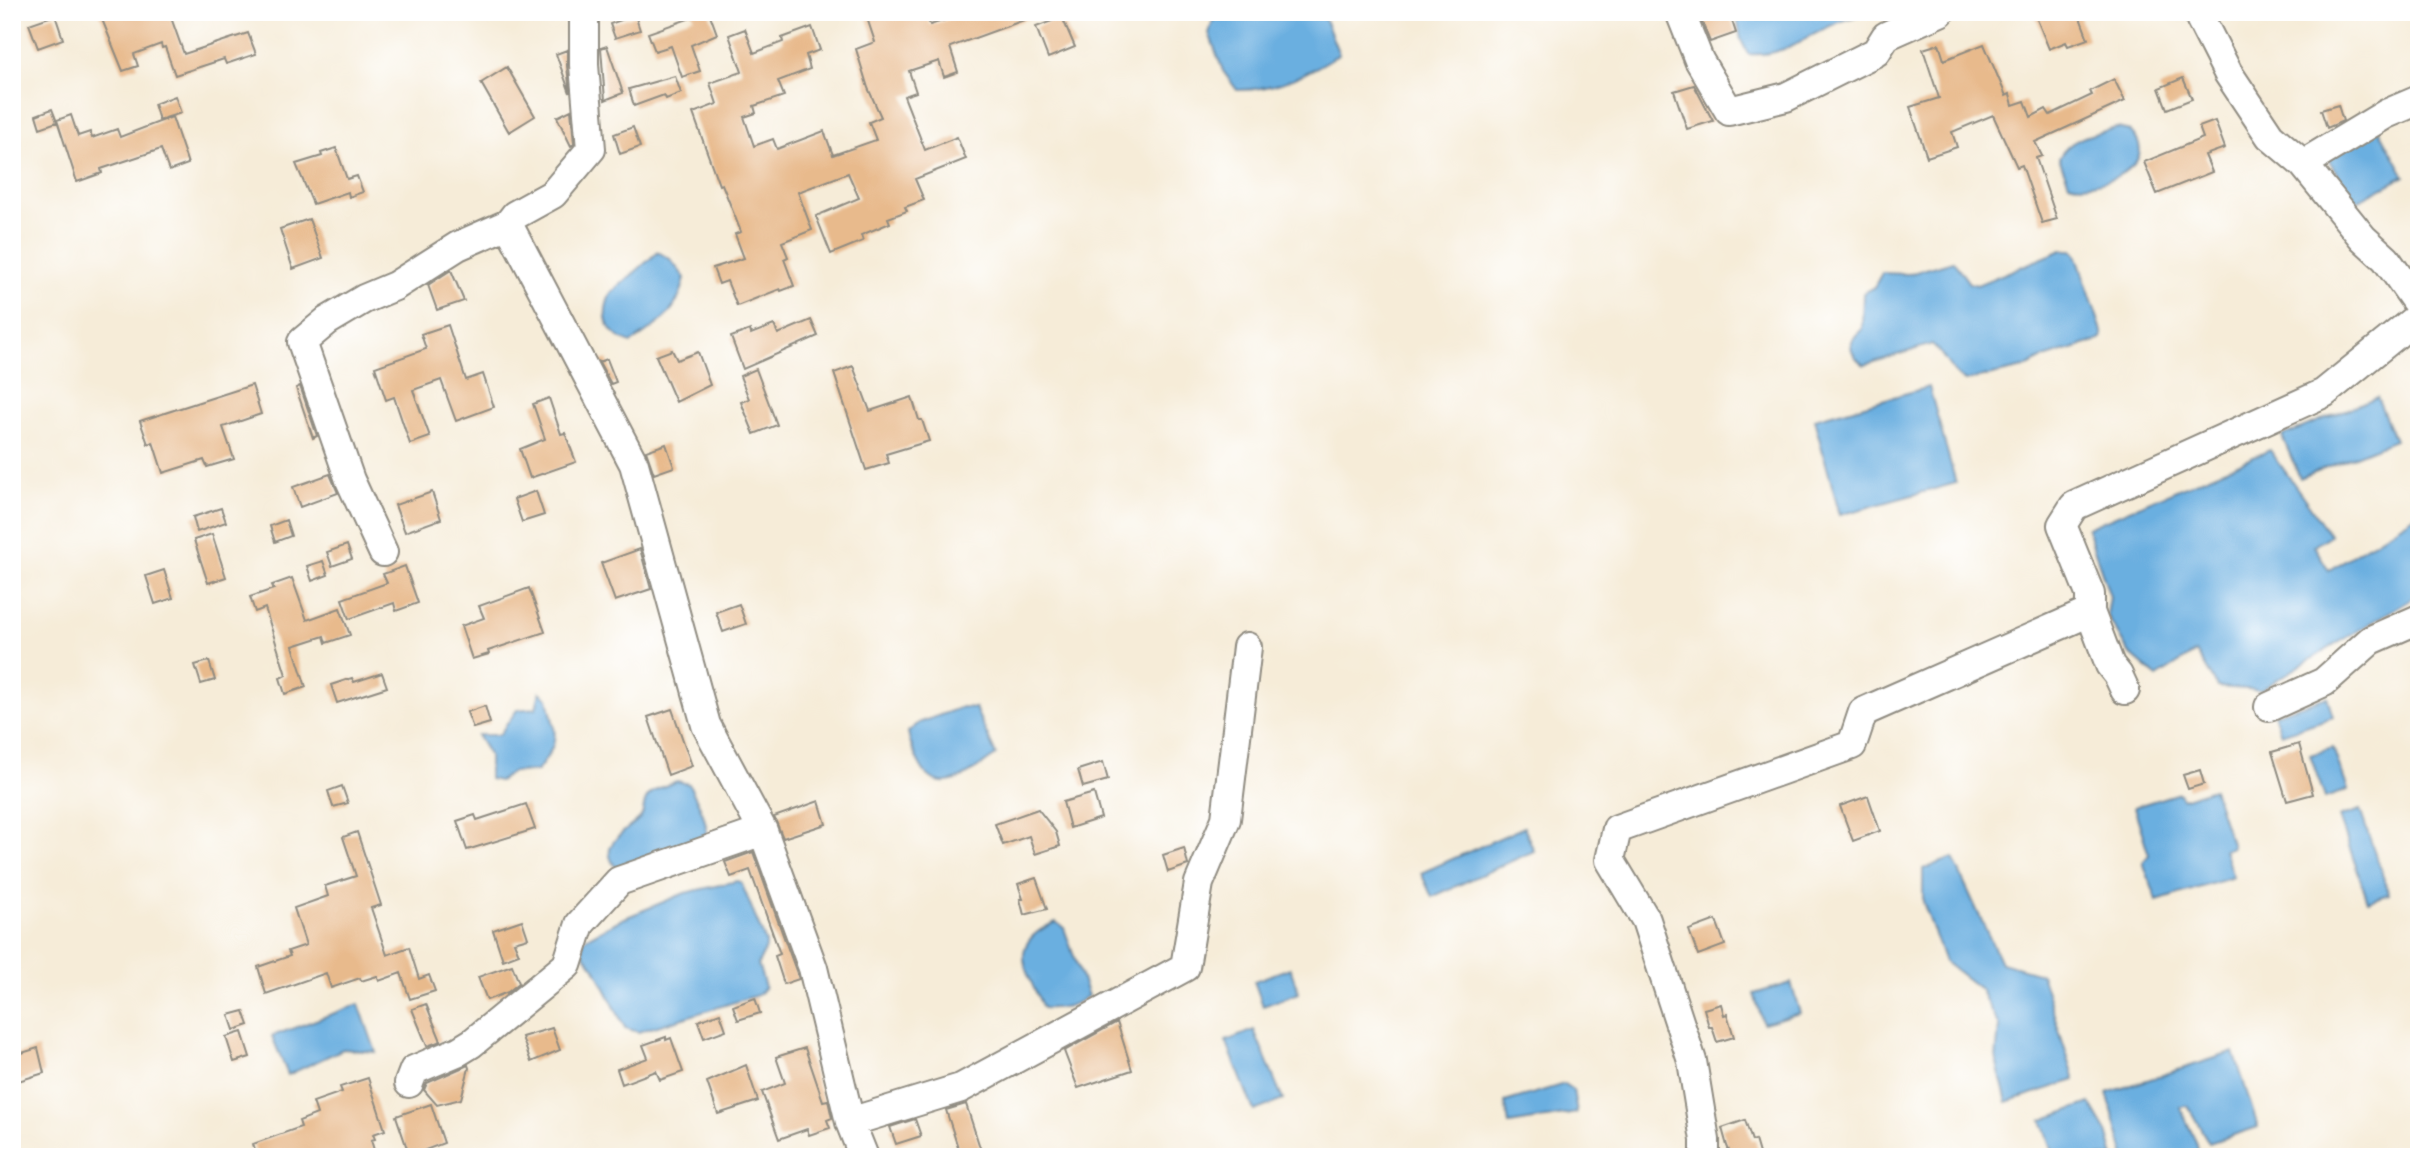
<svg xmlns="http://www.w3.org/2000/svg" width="2431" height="1169" viewBox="0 0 2431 1169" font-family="'IM FELL French Canon',serif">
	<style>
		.water { fill: #6aafe0; stroke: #4a6d86; stroke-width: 2 }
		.building { fill: #e8ba8c }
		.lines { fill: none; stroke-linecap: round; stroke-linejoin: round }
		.minor-casing { stroke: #908c82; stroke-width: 32 }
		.minor { stroke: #fff; stroke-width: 28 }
	</style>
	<rect width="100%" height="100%" fill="#fff"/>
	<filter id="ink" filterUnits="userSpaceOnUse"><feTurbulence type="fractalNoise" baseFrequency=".0143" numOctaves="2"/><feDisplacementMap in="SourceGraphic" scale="14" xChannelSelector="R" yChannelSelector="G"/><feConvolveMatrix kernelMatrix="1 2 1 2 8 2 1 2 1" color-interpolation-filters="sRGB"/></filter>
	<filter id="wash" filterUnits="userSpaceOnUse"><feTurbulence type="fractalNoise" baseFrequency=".00686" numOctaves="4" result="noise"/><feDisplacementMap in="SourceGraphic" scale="28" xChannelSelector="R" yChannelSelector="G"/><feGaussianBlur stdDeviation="1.57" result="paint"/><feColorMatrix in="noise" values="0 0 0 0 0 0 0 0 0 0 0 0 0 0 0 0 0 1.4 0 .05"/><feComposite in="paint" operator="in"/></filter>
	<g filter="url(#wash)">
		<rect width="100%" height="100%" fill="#f6ecd8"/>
		<path class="water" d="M1230,12H1322L1339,54C1310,73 1272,91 1237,90L1223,71L1209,33L1214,17Z
			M1736,12H1869C1857,16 1843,20 1832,25C1803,39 1781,57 1748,54L1741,40Z
			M2378,127L2405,176L2355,202L2325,154Z
			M2117,128L2130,131C2166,166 2093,192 2069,183L2059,158C2069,137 2097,133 2117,128Z
			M2062,250H2072L2076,254L2101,328L2103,337L2100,340L2041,359L2024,368L1965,381C1950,373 1945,355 1932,344L1865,365C1857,361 1847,349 1853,339C1855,335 1859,333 1862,329L1863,293L1874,287L1882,273L1909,274L1953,261L1969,283L1977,285Z
			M658,252L670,259L685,278C678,313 659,324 631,343C606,334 600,316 611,293Z
			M1929,387L1956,483L1840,515L1814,419Z
			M2377,397L2395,440L2300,478L2282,436Z
			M2270,450L2330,535L2314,546L2329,570L2419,513V594L2260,690L2218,687L2196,652L2157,677L2129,653L2107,615L2110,597L2087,528Z
			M540,692L548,698C555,735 562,740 537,771L513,772L499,781L489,779V755L477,735H499L517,710L536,708Z
			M2327,697L2333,717L2281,734L2274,714Z
			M962,707L975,708L996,755C973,770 942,800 922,768C915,756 910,745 908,732L919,723Z
			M2333,748L2348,790L2325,798L2310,755Z
			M677,781L689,784C696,800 709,819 706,837L619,871C594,845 625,833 640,818C644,814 643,808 645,802C649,790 666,786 677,781Z
			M2213,789L2232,847L2224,850L2233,877L2157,901L2143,862L2149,855L2134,807L2179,793L2182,799Z
			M2360,810L2389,894L2368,901L2339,817Z
			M1524,827L1534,851L1432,897L1421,873Z
			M1953,858L2001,963L2041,974L2075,1080L2007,1102L1996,1060L1999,1026L1980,989L1945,962L1923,902V869Z
			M737,881L741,882L766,943V948L758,964L765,987L758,995L638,1032L625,1028L595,968L583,953V940L620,920L685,893Z
			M1056,922L1064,928L1088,996C1073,1007 1061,1009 1043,1008C1026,969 1005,943 1056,922Z
			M1290,968L1299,993L1263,1006L1254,981Z
			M1791,983L1800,1013L1763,1023L1754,994Z
			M359,1004L376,1052L343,1049L288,1075L272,1036Z
			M1254,1030L1283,1100L1254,1111L1226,1041Z
			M2234,1052L2258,1127L2209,1143L2188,1106L2180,1107L2197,1144L2199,1157H2125L2107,1093Z
			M1564,1084L1573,1090L1577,1113L1509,1124L1505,1102Z
			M2090,1103L2107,1132L2114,1157H2055L2042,1120Z"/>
		<g id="blocks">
			<path class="building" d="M99,12H169L184,54L248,33L256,54L226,64L224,59L175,75L165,47L162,48L161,44L134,54L138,66L123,71Z
				M692,12H709L717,34L691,45L700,71L682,77L671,46L655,51L648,33L694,17Z
				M865,12H925L930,25L958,16L957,12H1037L1038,15L950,47L958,72L944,77L939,61L909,71L916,92L904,96L925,150L957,137L966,159L915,179L924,200L905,207L907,211L888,218L890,223L861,235L863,241L831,254L816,216L859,198L848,173L798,192L812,230L782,242L788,257L784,259L794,286L781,291L780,289L737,306L727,281L719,284L713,268L744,258L735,234L741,232L722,184L719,185L693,113L717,104L710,83L742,72L729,35L745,29L754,53L783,42L782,38L812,27L820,50L806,55L810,69L778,81L784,96L754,106L756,113L744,117L754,146L773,139L777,149L824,131L833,155L876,140L869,122L881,117L868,88L856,49L875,42Z
				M1698,12H1729L1736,33L1710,42Z
				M2034,12H2078L2088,39L2068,46L2066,42L2049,49Z
				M55,15L63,39L38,48L29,24Z
				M635,15L640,30L615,38L610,24Z
				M1062,17L1075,47L1048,58L1036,27Z
				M1939,44L1944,60L1984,44L2006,96L2010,94L2013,105L2025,101L2031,117L2046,109L2050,115L2092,95L2090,91L2114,79L2125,101L2035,142L2042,156L2036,158L2057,219L2042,223L2022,165L2017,167L1993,115L1952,132L1957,147L1927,157L1910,107L1939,98L1923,49Z
				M607,46L623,93L605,100L601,48Z
				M567,50V66L570,93L556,54Z
				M507,67L535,116L509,132L481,83Z
				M675,76L681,93L666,99L664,95L634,106L629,89Z
				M2183,78L2192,99L2167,109L2159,88Z
				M1694,85L1713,121L1687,129L1674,91Z
				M175,96L181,113L159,120L154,104Z
				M2338,105L2343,121L2327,128L2321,110Z
				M52,109L57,122L40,128L36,115Z
				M571,110L574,144L571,146L557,117Z
				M71,115L78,136L90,132L92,138L117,129L120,137L172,117L188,164L169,171L161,149L101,169L102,173L77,182L57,120Z
				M2215,121L2225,148L2205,155L2212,172L2157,194L2144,162L2203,138L2199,127Z
				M633,127L640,147L620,154L614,134Z
				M336,148L347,179L357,176L363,192L349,197L348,192L313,204L296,164L322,156L321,153Z
				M309,219L323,258L293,269L280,229Z
				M451,270L464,301L437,310L428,285Z
				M811,320L818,336L743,369L731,337L750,330L751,334L774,325L778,334Z
				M448,325L466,380L483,374L494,407L456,421L441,380L413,390L430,437L410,444L394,397L386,400L375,367L426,349L421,334Z
				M672,350L677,360L698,352L710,385L676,402L656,356Z
				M607,359L616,382L611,384L599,362Z
				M853,366L870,411L912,397L919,420H922L929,441L886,454L889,463L866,470L834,373Z
				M756,369L777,425L754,434L741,402L749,399L740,376Z
				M252,385L261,414L223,427L234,459L207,467L204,460L163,473L153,442L148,444L140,421Z
				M300,386L317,436L313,438L296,388Z
				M549,398L561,434L565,433L576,462L530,478L520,449L545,439L533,404Z
				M666,444L674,467L654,474L646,451Z
				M330,474L338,493L300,507L293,487Z
				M536,491L544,515L522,522L514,499Z
				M432,492L441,519L405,532L395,505Z
				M221,508L226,522L197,532L193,517Z
				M286,520L291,536L275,542L270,526Z
				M212,534L226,577L208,583L194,540Z
				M347,545L352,559L332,566L327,552Z
				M640,549L651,589L615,601L601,563Z
				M323,561L328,575L312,581L307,566Z
				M405,566L418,603L396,611L394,603L349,619L342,599L387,583L383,574Z
				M164,570L173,598L155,604L146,576Z
				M292,578L307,620L340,608L350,635L326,643L324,636L293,646L306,687L285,694L280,678L286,675L265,608L255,612L250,597L274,589L272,585Z
				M529,588L545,632L488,651L489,654L472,659L461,626L484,618L479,606Z
				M739,604L746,624L723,632L716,612Z
				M209,661L215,680L201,684L195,665Z
				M382,673L387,687L337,703L331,685L352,678L354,682Z
				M485,706L490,723L473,728L467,712Z
				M672,709L692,766L668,775L648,717Z
				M2299,744L2313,794L2287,801L2272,752Z
				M1103,762L1108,780L1083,787L1078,770Z
				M2200,770L2204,784L2188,789L2183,775Z
				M342,786L348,803L333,807L328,791Z
				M1094,793L1101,818L1070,828L1063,802Z
				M1868,796L1880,831L1853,841L1840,806Z
				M819,801L826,824L783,838L774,817Z
				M526,804L535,829L467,850L457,821L475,815L477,820Z
				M1038,809L1056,832L1060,846L1035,854L1029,836L1003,845L995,824Z
				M357,832L381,905L371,908L387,955L409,947L419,979L429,975L435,991L410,999L401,973L379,981L377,976L361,981L360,978L331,988L326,973L266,994L258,967L290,956L288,951L306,945L294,908L328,896L325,886L356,876L343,837Z
				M1184,848L1188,865L1168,872L1163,855Z
				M753,852L799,979L784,984L775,956L780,954L750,870L731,877L725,862Z
				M1036,878L1047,909L1024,915L1020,899H1023L1018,884Z
				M522,920L528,938L514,942L519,954L503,960L493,930Z
				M1716,920L1725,945L1698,955L1689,930Z
				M512,965L519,983L508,992L487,1000L478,977Z
				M755,998L760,1013L738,1020L733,1006Z
				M426,1004L441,1041L427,1046L412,1009Z
				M1721,1004L1724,1015L1727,1014L1734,1037L1717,1042L1712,1027H1709L1704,1009Z
				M244,1011L249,1025L234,1030L229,1015Z
				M720,1013L726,1030L704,1038L698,1021Z
				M1117,1022L1132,1070L1078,1088L1064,1051Z
				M552,1028L560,1050L531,1062L522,1037Z
				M242,1032L250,1057L234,1062L226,1037Z
				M666,1037V1040L671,1038L683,1072L660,1080L656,1071L622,1084L617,1069L648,1058L643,1045Z
				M38,1048L44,1073L12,1083V1056Z
				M805,1048L823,1101L828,1100L832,1118L827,1120L830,1128L809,1135L807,1129L779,1139L762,1092L785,1083L776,1057Z
				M468,1065L469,1068L461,1099L437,1105L424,1090L427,1083Z
				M746,1065L758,1101L718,1114L707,1082Z
				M368,1078L385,1130L373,1134L375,1139L371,1140L376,1157H257L253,1144L301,1127L299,1121L317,1114L313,1102L342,1092L340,1087Z
				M431,1104L444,1143L425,1150L427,1157H410L396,1116Z
				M966,1104L983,1157H961L946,1110Z
				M915,1119L921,1136L896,1144L890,1127Z
				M1745,1120L1752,1141L1755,1140L1760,1157H1732L1727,1146L1722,1128Z"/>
		</g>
	</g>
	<g filter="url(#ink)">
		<use href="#blocks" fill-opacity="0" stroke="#908c82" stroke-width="2"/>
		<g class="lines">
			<g class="minor-casing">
				<path id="minor" d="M1680,12L1699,60L1729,111L1786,97L1876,52L1886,36L1940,12
					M2199,12L2201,20L2228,73L2270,136L2303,164L2363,238L2386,259L2419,306
					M2303,164L2386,114L2419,100
					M508,224L634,464L706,725L763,831L813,968L850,1122L864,1157
					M383,552L350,480L302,342L327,321L364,299L395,286L458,246L508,224L515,215L553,194L591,149L584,65V12
					M2090,612V594L2062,525L2074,506L2324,393L2419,316
					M2269,707L2324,682L2371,640L2419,619
					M409,1083L414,1070L459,1051L472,1043L567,965L580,924L619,881L763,831
					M850,1122L961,1088L1185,967L1199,883L1226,819L1247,647
					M1705,1157V1140L1692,1061L1646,920L1610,860L1617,829L1852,745L1863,712L2090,612L2110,665L2118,675L2125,690"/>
			</g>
			<use href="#minor" class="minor"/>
		</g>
	</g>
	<rect width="2431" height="1169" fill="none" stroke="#fff" stroke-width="42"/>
</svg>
